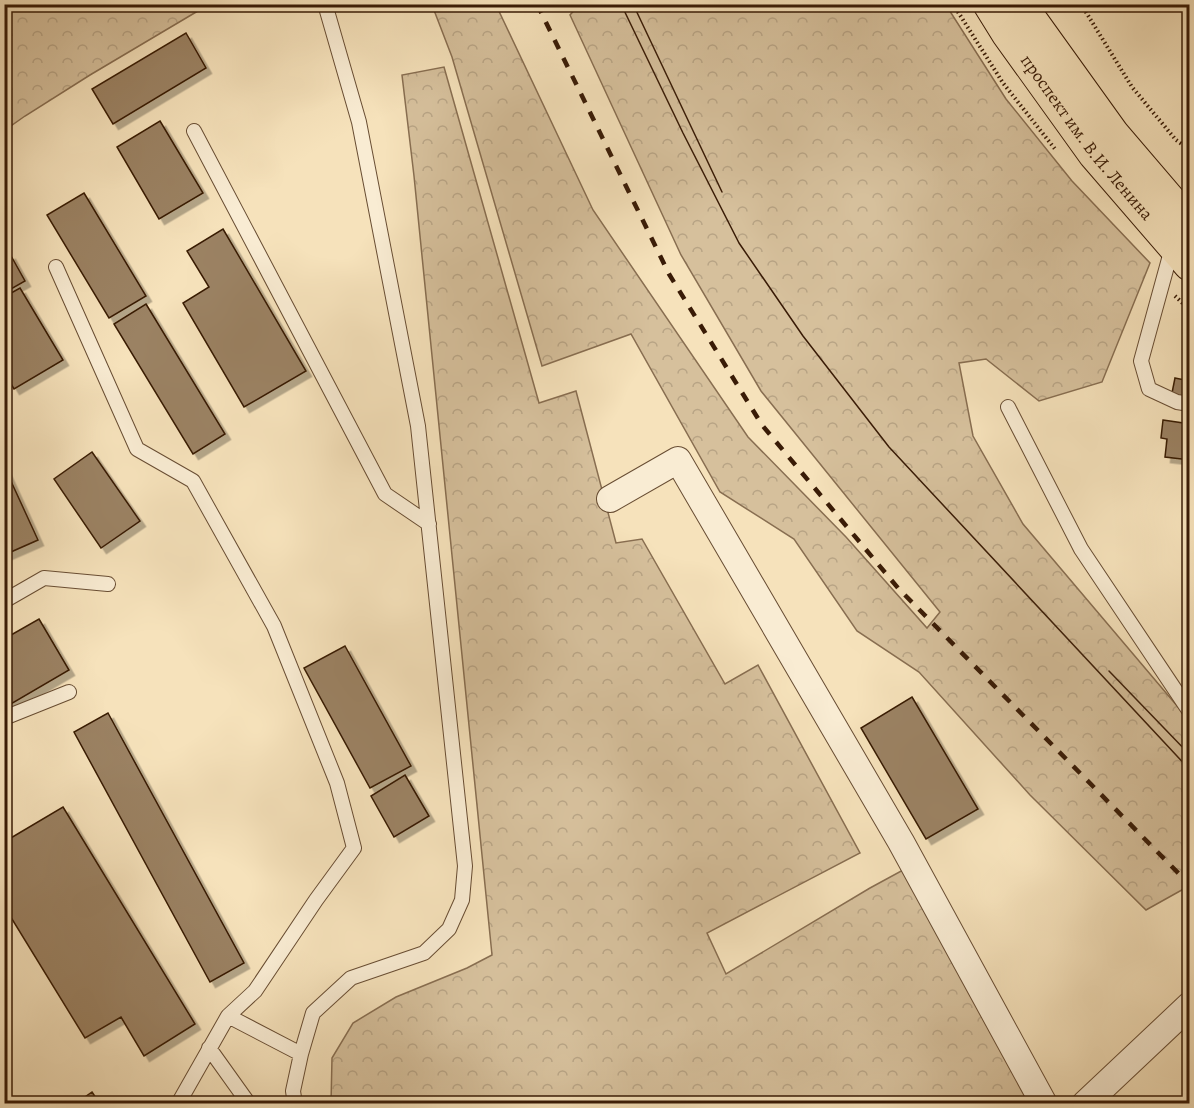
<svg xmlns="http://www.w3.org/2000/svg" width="1194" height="1108" viewBox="0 0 1194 1108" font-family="Alegreya,serif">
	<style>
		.forest { fill: url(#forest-crowns); stroke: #886e51; stroke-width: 1.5 }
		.building { fill: #9b8264; stroke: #391b06; stroke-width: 1.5; filter: url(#shadow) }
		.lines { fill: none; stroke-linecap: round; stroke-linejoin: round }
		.lane-casing { stroke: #684d33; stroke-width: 16 }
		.street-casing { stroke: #684d33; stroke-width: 28 }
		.primary-casing { stroke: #391b06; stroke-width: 35 }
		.path { stroke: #391b06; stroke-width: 4; stroke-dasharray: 1.5 3; stroke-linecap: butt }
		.lane { stroke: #f9ecd3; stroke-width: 14 }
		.street { stroke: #f9ecd3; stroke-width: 26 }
		.primary { stroke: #f6e2bb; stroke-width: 33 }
		.tram { stroke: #391b06; stroke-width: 1.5 }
		.rail { stroke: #391b06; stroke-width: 4.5; stroke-dasharray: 10 10; stroke-linecap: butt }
		.labels { text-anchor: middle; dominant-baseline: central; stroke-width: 4.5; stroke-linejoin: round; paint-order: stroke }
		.street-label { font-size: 18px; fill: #391b06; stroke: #f9ecd3 }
	</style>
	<defs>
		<pattern id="forest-crowns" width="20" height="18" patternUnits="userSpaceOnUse" patternTransform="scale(1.5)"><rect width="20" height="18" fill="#d6c09c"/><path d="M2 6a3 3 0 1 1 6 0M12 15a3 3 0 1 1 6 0" fill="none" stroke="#b8a485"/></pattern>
		<filter id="shadow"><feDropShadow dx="5.5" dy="5.5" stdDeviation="0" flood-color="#0004"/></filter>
	</defs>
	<rect width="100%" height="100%" fill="#f6e2bb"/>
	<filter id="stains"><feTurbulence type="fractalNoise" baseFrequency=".00333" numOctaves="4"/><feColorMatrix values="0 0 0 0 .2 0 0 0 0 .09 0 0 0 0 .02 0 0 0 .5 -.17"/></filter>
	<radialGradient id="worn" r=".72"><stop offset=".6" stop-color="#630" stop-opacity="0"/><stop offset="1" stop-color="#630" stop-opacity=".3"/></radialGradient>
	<path class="forest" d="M5,4H208V5L90,75L25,116L5,130Z
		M580,4L946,5L1006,99L1072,181L1150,263L1102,382L1039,401L986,359L959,363L973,436L1023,524L1189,720V886L1146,910L1030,795L919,672L857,631L794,539L720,492L631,334L542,366L452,57L432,5H496L593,210L748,437L846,537L927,628L940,612L761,391L681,255L570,15Z
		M444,67L539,403L576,391L616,543L642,539L725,684L758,665L860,853L707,933L726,974L870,888L903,870L1032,1103L331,1104L332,1058L353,1023L396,997L467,968L492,955L414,176L402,75Z"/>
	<path class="building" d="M186,33L206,68L113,124L92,89Z
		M160,121L203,193L159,219L117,147Z
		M84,193L146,296L109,318L47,215Z
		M223,229L306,371L244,407L183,303L209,287L187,251Z
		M10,254L25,281L4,293V257Z
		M20,288L63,360L14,389L4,372V297Z
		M146,304L225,434L193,454L114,324Z
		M1175,378L1190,381V401L1171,398Z
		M1163,420L1190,424V460L1165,457L1167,439L1161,438Z
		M92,452L140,521L101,548L54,479Z
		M4,466L38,540L4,555Z
		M39,619L69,670L4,708V639Z
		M345,646L411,766L370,788L304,668Z
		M912,697L978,809L926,839L861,728Z
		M108,713L244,963L210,982L74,732Z
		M405,775L429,816L394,837L371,796Z
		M63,807L195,1024L144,1056L121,1017L85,1038L4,906V842Z
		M92,1092L100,1104H75Z"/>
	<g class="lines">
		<g class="lane-casing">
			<path id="lane" d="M194,131L385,494L429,524
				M1172,248L1141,361L1149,389L1177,402L1190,404
				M56,267L137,449L193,481L274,626L337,783L354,848L316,900L255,991L228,1016
				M1008,407L1081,549L1190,712
				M4,601L44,578L108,584
				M4,718L69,692
				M209,1048L249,1104
				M178,1104L228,1016L301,1054
				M295,1104L293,1091L301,1054L313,1013L351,978L424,953L449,929L462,900L465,866L418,426L359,122L325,4"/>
		</g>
		<g class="street-casing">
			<path id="street" d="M610,499L678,460L901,842L1044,1104
				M1085,1104L1190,1005"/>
		</g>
		<g class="primary-casing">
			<g id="primary">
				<path id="s1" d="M990,4L1008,33L1095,154L1190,264"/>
				<path d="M1021,4L1029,18L1113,135L1190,225"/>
			</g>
		</g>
		<path class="path" d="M953,4L1003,83L1055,149
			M1081,4L1132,87L1176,140L1190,150
			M1175,296L1190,310"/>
		<use href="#lane" class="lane"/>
		<use href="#street" class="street"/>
		<use href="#primary" class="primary"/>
		<path class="tram" d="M621,4L683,133L739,243L803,336L889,447L1190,770
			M633,4L722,192
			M1109,671L1190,755"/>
		<path class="rail" d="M537,4L669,274L762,425L898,588L1190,885"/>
	</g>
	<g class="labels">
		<g class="street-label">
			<text stroke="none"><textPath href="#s1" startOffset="165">проспект им. В.И. Ленина</textPath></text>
		</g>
	</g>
	<rect width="1194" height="1108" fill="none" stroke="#f6e2bb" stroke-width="24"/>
	<rect x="6" y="6" width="1182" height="1096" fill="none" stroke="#391b06" stroke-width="3"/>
	<rect x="12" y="12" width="1170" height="1084" fill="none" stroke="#391b06" stroke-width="1.5"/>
	<rect width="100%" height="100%" filter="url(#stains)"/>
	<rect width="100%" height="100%" fill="url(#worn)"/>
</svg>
